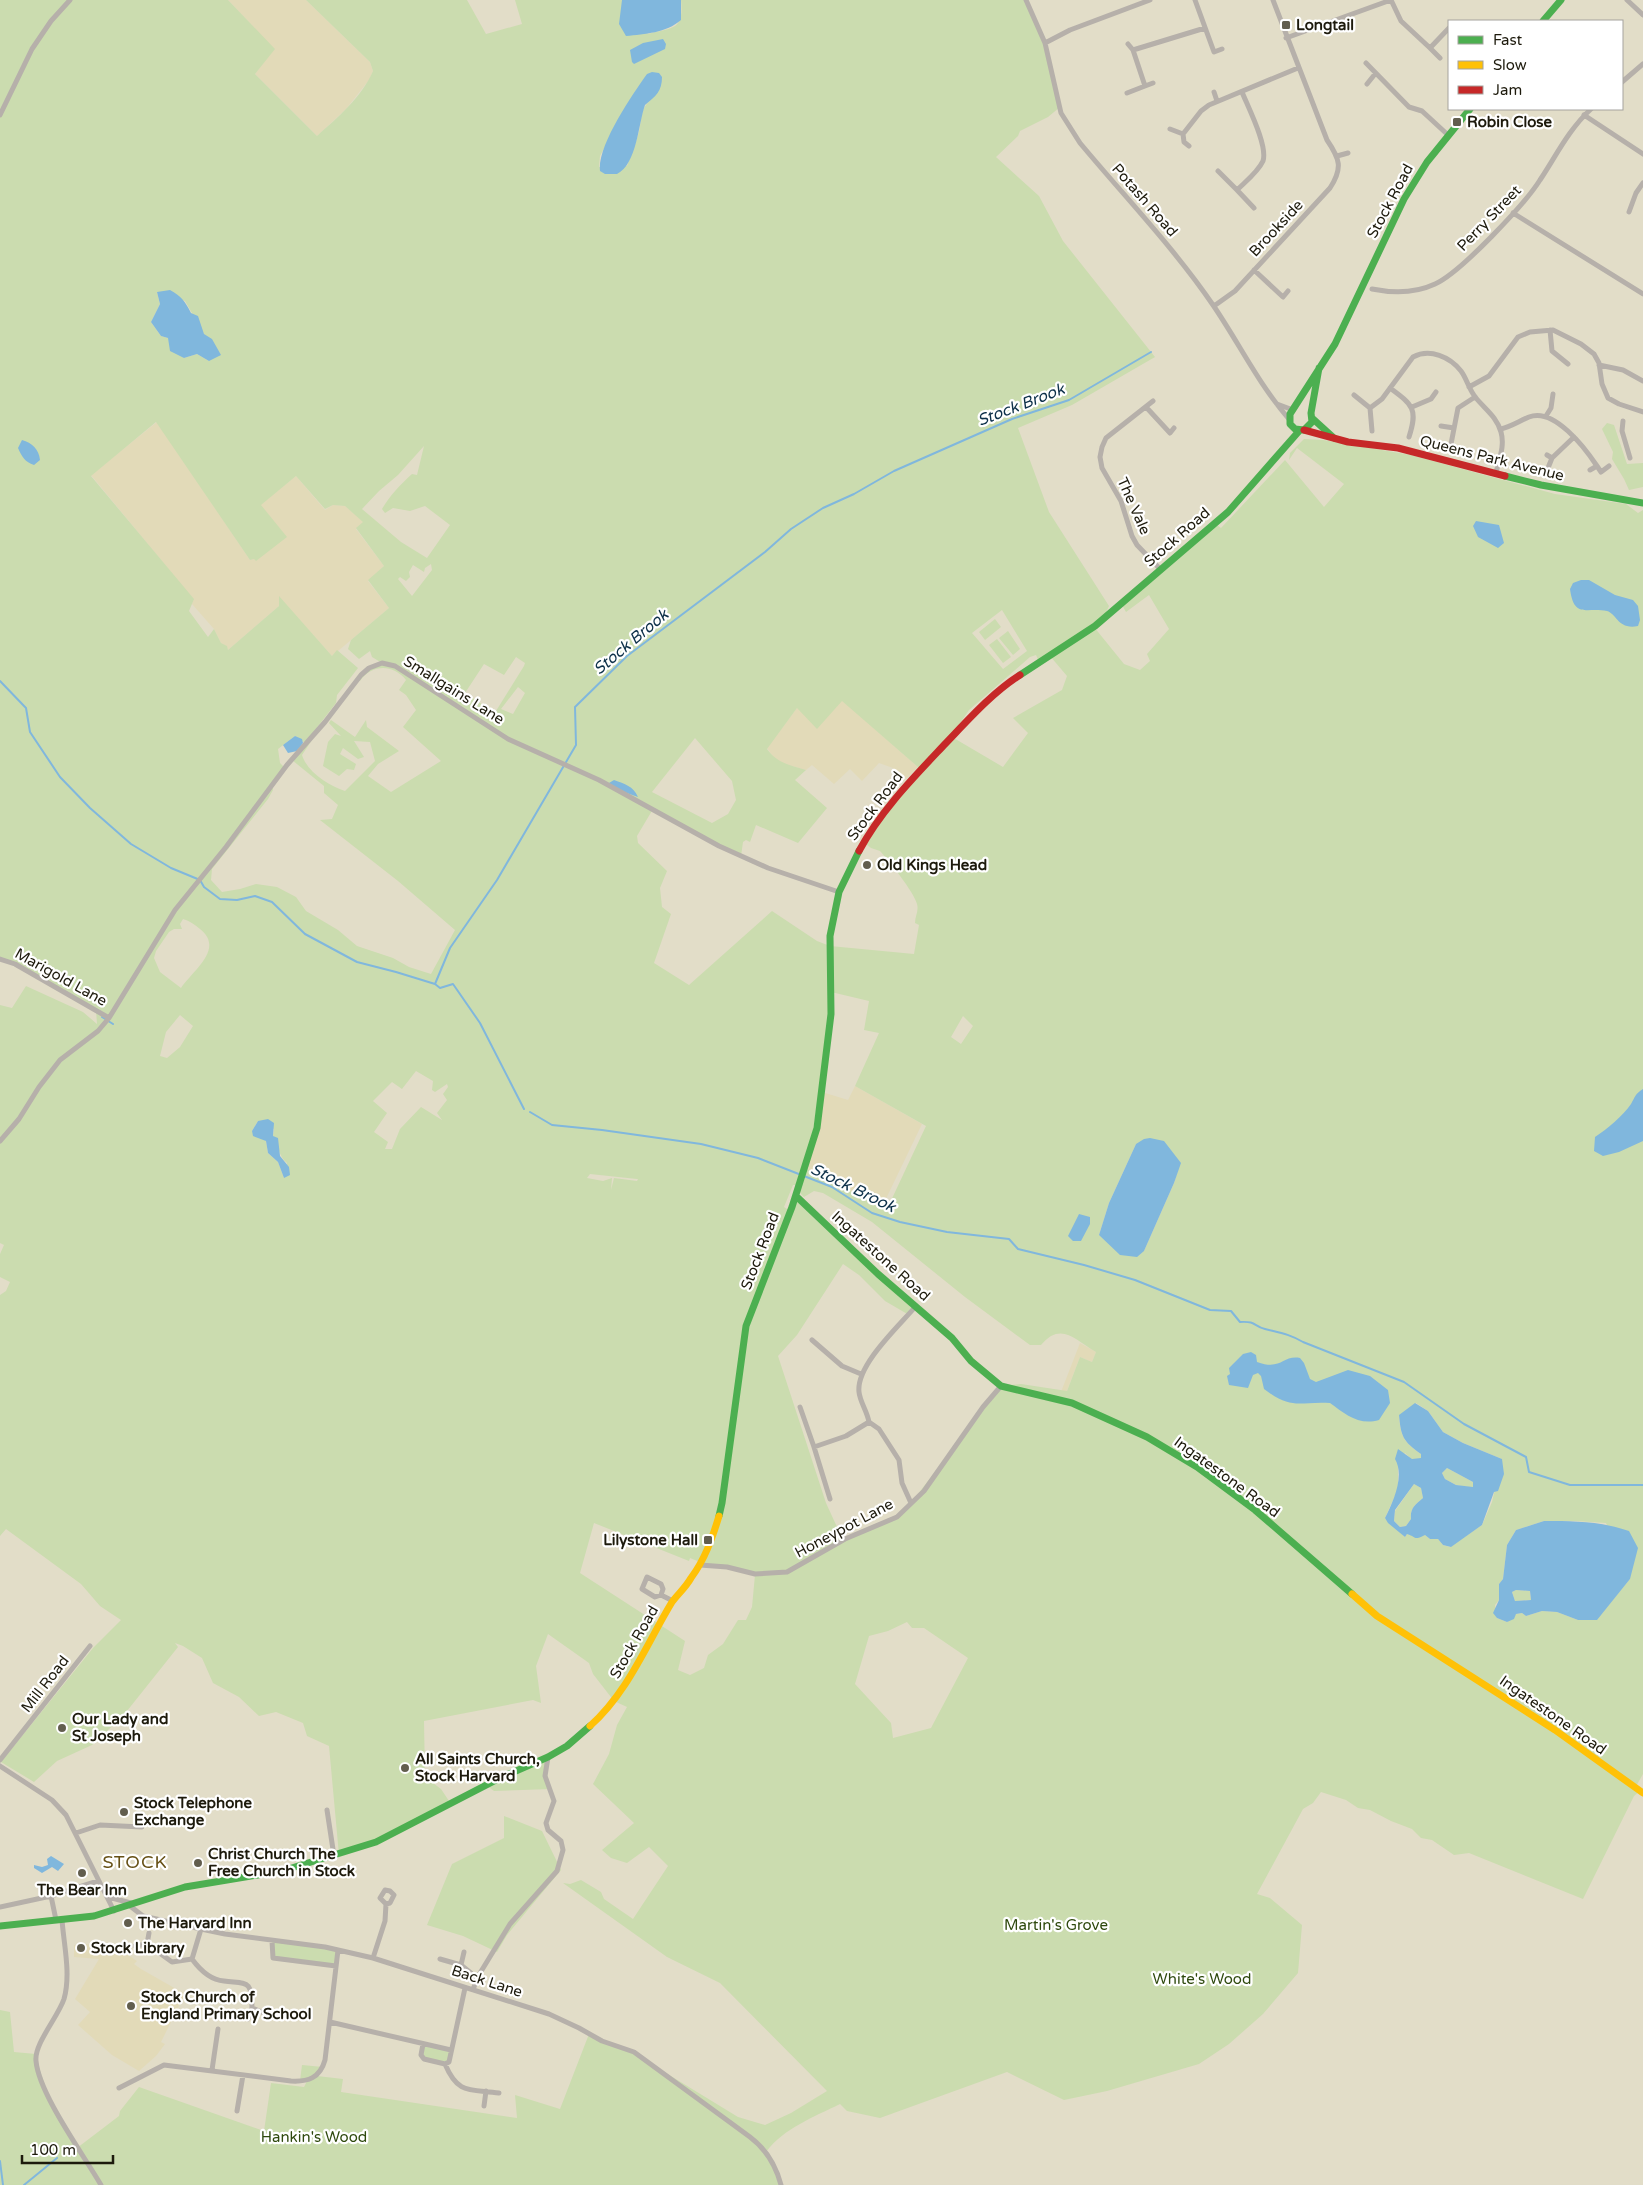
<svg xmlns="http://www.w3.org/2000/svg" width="1643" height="2185" viewBox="0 0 1643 2185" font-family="'Varela Round',sans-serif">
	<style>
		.built { fill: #e2dab8 }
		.green { fill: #cbdcaf; fill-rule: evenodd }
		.water { fill: #80b7dd; fill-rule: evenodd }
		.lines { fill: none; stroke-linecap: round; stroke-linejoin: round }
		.stream { stroke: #80b7dd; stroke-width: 2 }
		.street { stroke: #b6b0aa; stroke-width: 5 }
		.fast { stroke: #4caf50; stroke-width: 7 }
		.slow { stroke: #ffc107; stroke-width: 7 }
		.jam { stroke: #c62828; stroke-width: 7 }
		.poi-dot { fill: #625e4e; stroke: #fff; stroke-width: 2 }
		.labels { text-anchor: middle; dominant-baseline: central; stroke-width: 4.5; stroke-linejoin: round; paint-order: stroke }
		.poi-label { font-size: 15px; font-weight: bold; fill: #1d1a0c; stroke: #fff; text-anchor: start }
		.street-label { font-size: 15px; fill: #1d1a0c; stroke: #fff }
		.park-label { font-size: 15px; fill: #2e490d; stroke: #fff }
		.water-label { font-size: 16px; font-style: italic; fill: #0d3049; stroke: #fff }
		.quarter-label { font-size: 18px; letter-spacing: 1px; fill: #665015; stroke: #fff }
	</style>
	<rect width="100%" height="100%" fill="#e2ddc8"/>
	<path class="built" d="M228,0H306L370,62L373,71L369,80L346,109L317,136L255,74L274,49Z
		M157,422L250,560L254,559L260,505L296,476L325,510L333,505L345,506L364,522L356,529L384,566L368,581L389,608L332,656L279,597V606L228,650L226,646L221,643L214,629L192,604L193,599L91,475Z
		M842,700L918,767L906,779L893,768L879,763L862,781L850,769L834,784L812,765L806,770L781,763L774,758L767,748L797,708Z
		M855,1086L922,1124L882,1207L807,1169L822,1092L848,1100Z
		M1080,1343L1096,1352L1092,1362L1080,1357L1064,1398L1059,1397Z
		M107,1943L116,1952L128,1955L137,1961L134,1964L141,1969L185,1994L161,2042L165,2044L156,2056L139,2071L112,2055L78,2025L90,2012L75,1999L99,1959L74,1957V1945Z"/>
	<path class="green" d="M0,0H228L275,49L255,74L317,136C337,118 362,97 373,71L370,62L306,0H467L486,34L522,24L515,0H622V3L648,34C673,27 684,31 681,0H1025L1042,34L1060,107L1048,117L1020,131L1018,136L996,157L1039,196L1063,241L1155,357L1072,405L1018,428L1049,512L1109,606L1102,621L1094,627L1124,664L1140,670L1150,661L1147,654L1169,629L1149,595L1126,612L1121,603L1214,523L1221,528L1285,460L1324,507L1344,484L1297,448L1289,460L1290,453L1304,439L1323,440L1411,455L1555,494L1626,504L1638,513L1643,510V1774L1635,1788L1640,1791L1634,1796L1583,1899L1469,1853L1454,1855L1432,1840L1421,1838L1412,1829L1391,1821L1370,1810L1358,1808L1346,1800L1321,1792L1313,1803L1303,1809L1257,1894L1270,1898L1302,1925L1298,1973L1263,2014L1229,2044L1199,2064L1107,2091L1064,2100L1007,2072L880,2118L847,2111L840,2104C814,2117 784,2128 766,2152L781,2185H0V2010L10,2012L14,2052L36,2054V2059L48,2094L77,2148L119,2116L120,2111L139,2087L264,2131L271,2083L304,2087L307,2081H300L302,2065L323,2067L317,2076L343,2079L341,2092L517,2118L515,2095L560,2109L589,2034L625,2048L738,2117L765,2125L791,2113L827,2091L720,1983L667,1957L563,1883L570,1884L581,1880L601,1892L604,1899L633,1919L668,1866L649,1847L627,1863L611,1858L602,1850L634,1823L593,1784L609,1754L617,1725L627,1707L614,1701L593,1674L589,1663L548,1634L536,1666L541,1703L533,1700L424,1721L425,1777L441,1789L449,1801L376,1842L339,1855L329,1746L307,1736L303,1723L276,1712L259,1716L239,1697L213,1683L202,1658L183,1646L175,1643L178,1647L123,1716L92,1745L57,1761L34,1782L1,1762L93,1648L121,1620L100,1606L81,1584L6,1529L0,1536V1295L6,1291L10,1282L0,1277V1254L4,1245L0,1243V1005L12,1008L26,986L83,1012L97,1024L96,1010L67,992L0,959ZM650,101C639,109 642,124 638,135C635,145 631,155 627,166L599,167L600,156L622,114ZM157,292L185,301L204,334L209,361L197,354L184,358L168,338L161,336L151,322L160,304ZM156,422L250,560L254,559L256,561L287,537L261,505L296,476L325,509L333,505L345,506L363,522L356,528L384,566L368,580L389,608L351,640L348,649L359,659L370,651L372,657L382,663L361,675L358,679L360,681C372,664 393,664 406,680L399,690L406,695L416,710L403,727L441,761L391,792L368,776L378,764L399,751L367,727L366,720L355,737L331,720L329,723L341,736L335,734L328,742L323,766L339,776L347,769L354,770L356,764L340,754L343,748L358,759L364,757L354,741L370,742L375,761L345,791C329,786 307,772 302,755L312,740L292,760L324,786V793L338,805L332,819L320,820L398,881L455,930L431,974L409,967L393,958L357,946L338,930L306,911L296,897L277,887L256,884L240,889L222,892L211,880L212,869L268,799L273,790L272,786L285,768L280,763L278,749L295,736L305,743L336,703L337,695L358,668L337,650L332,656L279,596V606L228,650L227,646L221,643L214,629L208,637L189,611L194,599L91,476ZM424,446L417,475L412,474C400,485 390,495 382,509L385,513L393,508L410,511L425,506L450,525L427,558L401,542L362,509L379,491L398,475ZM431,564L432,570L412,596L398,579L400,577L406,581L410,577L409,572L413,565L424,572L425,568ZM1002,610L1027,651L1003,669L972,633ZM1036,655L1039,662L1050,656L1067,676L1062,690L1013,718L1028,733L1003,767L952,737L950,738L969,710L1030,657ZM516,657L525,663L524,666L491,719L484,714L486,707L465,693L484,664L504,675ZM518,687L525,693L513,714L501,709ZM842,701L918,767L922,773C905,790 869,821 866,844L871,848L880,851C889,861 914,892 917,904C919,911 915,916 915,923L919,925L914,954L830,946L817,941L772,911L689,985L654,963L671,914L662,907L660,888L667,871L638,843L637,836L653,809L741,856L743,842L746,840L750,842L756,825L798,843L827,808L795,780L806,770C789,765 777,763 767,749L797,708L817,729ZM695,738L732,781L736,800L728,814L712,823L652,792ZM183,919C190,921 195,925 200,929C225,949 193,970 181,988L160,972L154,958L156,951L169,932L174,929H182L180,924ZM831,992L869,1001L864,1030L879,1033L855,1086L926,1126L888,1207L883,1203L881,1207L807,1169L831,1014ZM180,1015L193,1026L180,1047L167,1058L160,1056L166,1032ZM963,1016L973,1026L961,1044L951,1037ZM416,1071L433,1081L432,1090L435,1092L447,1084L448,1087L443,1094L447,1100L437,1113L442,1120L421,1107L400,1129L392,1149H385L388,1142L374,1132L387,1113L373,1101L392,1082L402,1089ZM258,1121L274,1129L273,1136C279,1145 278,1156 287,1163L284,1178L278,1162L268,1153L266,1141L252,1131ZM1136,1144L1180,1163L1174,1183L1144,1251L1099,1235L1109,1203ZM590,1174L637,1179H638L637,1181L614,1178L611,1190L612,1178L603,1181L587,1178ZM793,1185H799L798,1191L804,1197L814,1191L823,1193L872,1222L965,1297L1030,1345H1041C1061,1321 1075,1340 1096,1352L1092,1362L1080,1357L1067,1391L1021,1384L1001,1386L911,1503L897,1517L843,1540L826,1503L778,1356L797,1335L843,1264L859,1275L885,1301L909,1315L916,1306L796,1196L790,1211L784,1207ZM1416,1403L1428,1411L1443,1432L1463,1443L1502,1459L1492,1502L1482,1525L1450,1547L1443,1545L1438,1539H1430L1425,1535L1407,1534L1405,1537L1385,1518L1398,1489V1464L1405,1453L1411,1459H1421V1454C1403,1441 1401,1437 1399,1416ZM1544,1521H1575L1606,1523L1630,1579L1596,1620H1578L1557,1612L1542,1611L1526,1616L1522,1613L1516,1614L1507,1622L1497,1618L1495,1605L1499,1600V1584L1503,1579L1507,1545L1516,1530ZM594,1523L689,1561L690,1558L700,1562V1565L727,1567L755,1575L752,1607L746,1620H738L723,1644L708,1655L704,1668L690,1675L678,1670L685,1641L580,1573ZM907,1622L912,1628H924L968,1658L931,1728L893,1738L891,1723L855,1684L869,1636L888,1631Z
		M1607,423L1614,425L1627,464L1643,463V487L1629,490L1624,479L1612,459L1613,452L1602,429Z
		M995,619L1001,627L985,640L979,632Z
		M1008,631L1020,649L1013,655L999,638Z
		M997,639L1011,657L1003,663L989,645Z
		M1447,1468L1473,1482V1488L1456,1485L1445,1479L1442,1473Z
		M1414,1484L1421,1488L1423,1498C1415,1505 1410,1508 1411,1519L1406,1526L1400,1527L1394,1521L1395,1511Z
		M1516,1590L1530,1591L1531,1600L1515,1601L1512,1592Z
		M548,1757L546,1770L551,1789L494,1791L486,1785Z
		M504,1816L542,1831L561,1870L507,1935L497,1952L463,1936L427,1925L452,1864L504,1838Z
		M272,1941L338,1950L336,1966L273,1958Z
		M423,2044L451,2050L449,2062L424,2059L421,2055Z"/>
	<path class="water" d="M622,0H681V20C666,33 645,34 626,36L619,24Z
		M663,39L666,44L665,49L634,64L632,62L630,50L643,43Z
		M652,72L659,73L662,77C662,91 656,96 645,105C638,125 637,164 617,174H605L600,171C597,146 632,95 647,74Z
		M170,290C181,296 185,301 191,313L198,316L204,334L212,339L221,355L209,361L197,354L184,358L170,351L168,338L161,336L151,322L160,304L157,292Z
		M22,440C32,443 39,449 40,460L34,465C25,462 22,457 18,448Z
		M1476,521L1499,525L1504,543L1498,548L1478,537L1473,526Z
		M1581,580H1589L1615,595L1633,600L1638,606L1640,620L1638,626C1618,630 1617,614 1607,611C1586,607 1574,619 1570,589L1573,583Z
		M295,736L302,739L303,743L297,751L288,753L283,745Z
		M614,780C625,784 633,786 638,797L621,791L609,783Z
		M1643,1089V1141L1619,1152L1603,1156L1594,1151L1595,1137C1607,1129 1623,1116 1631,1104C1635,1097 1635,1094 1643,1089Z
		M268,1119L274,1123L273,1136L278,1138L280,1156L289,1167L290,1175L284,1178L278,1162L268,1153L266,1141L253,1136L252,1131L258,1121Z
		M1150,1138L1164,1141L1181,1163L1174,1183L1144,1251L1137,1257L1120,1255L1099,1235L1109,1203L1136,1144L1144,1139Z
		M1079,1214L1090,1217V1224L1081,1241H1073L1068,1236Z
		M1251,1352L1256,1355L1257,1362C1282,1371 1282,1355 1300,1358L1304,1363L1310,1379L1316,1382L1348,1370L1370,1376L1388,1390L1390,1403L1379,1420C1359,1426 1345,1414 1330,1403C1299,1401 1293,1411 1264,1389L1261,1376L1258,1373L1253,1375L1248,1388L1229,1385L1227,1376L1230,1374L1229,1368L1243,1354Z
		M1415,1403L1428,1411L1443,1432L1463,1443L1502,1459L1504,1474L1498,1491L1494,1492L1482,1525L1451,1547L1443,1545L1438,1539H1430L1425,1535C1413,1541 1417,1537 1407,1534L1405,1537L1388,1523L1385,1518C1393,1502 1405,1476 1395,1459L1398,1449L1412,1459L1421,1458V1454C1403,1441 1401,1437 1399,1415ZM1447,1468L1473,1482V1487L1456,1485L1445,1479L1442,1473ZM1414,1484L1421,1488L1423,1498C1415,1505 1410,1508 1411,1519L1406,1526L1400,1527L1394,1521L1395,1510Z
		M1544,1521C1574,1521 1599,1521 1629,1531L1638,1548L1630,1579L1597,1620H1578L1557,1612L1542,1611L1526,1616L1522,1613L1516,1614L1514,1619L1507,1622L1497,1618L1493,1613L1499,1600V1584L1503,1579L1507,1545L1516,1530ZM1516,1590L1530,1591L1531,1600L1515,1601L1512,1592Z
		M51,1856L64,1864L58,1871L52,1867L42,1873L34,1868V1865L42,1867L48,1865L47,1859Z"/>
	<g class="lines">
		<path class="stream" d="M0,681L26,708L30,732L60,777L90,808L131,844L171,868L200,880L204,887L220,899L237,900L255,896L272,902L305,934L357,962L396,972L435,984L440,988L453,984L480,1023L524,1109
			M435,984L450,948L497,880L576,745L575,707L627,656L765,552L791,529L823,508L854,494L894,471L1012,419L1069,400L1151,352
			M102,1017L113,1024
			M530,1112L552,1125L602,1130L701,1144L758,1158L832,1187L872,1213L900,1222L947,1232L1009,1239L1018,1249L1084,1265L1135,1280L1210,1310L1231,1311L1240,1322C1257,1321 1253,1326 1265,1329C1281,1333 1289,1334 1303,1342L1404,1382L1464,1424L1526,1457L1529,1472L1570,1485H1643
			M0,2161L3,2185
			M24,2185L57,2158"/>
		<path class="street" d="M1026,0L1045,43L1061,113L1080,143C1125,197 1174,248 1213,305C1239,343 1259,385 1289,419
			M1195,0L1214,52L1222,49
			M1627,0L1643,15
			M1286,38L1391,0L1401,21L1430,48L1449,28
			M1045,43L1070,30L1150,0
			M1128,44L1133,50L1145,86L1153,83
			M1430,48L1440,58
			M1133,50L1205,28
			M1366,63L1409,107L1422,111L1448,135
			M1622,82L1643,64
			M1367,84L1375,74
			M1214,92L1217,101
			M1242,92C1248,107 1268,146 1263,161C1258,172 1245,182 1237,190L1254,208
			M1127,93L1145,86
			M0,115L32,49L51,21L70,0
			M1584,115L1643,154
			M1170,129L1183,134L1201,111L1209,105L1298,68
			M1183,134L1184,142L1189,146
			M1337,156L1348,153
			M1218,171L1237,190
			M1629,212L1636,193L1643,183
			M1513,213L1643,294
			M1254,270L1283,297L1288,291
			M1372,289C1392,293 1416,293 1435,284C1460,273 1525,204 1540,180C1556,156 1569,129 1591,109
			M1214,306L1235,291L1330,188C1343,168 1340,159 1327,140L1273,0
			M1550,330L1552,351L1568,364
			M1599,365L1623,370L1643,381
			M1469,387L1489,376L1518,337L1530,332L1553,330L1581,344L1594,354L1599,363L1602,384L1608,398L1619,404L1643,412
			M1390,388C1413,405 1418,409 1409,437
			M1354,395L1370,408
			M1153,401L1106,438L1102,447L1100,457L1102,468L1121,501L1132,536L1137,545L1161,570
			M1277,404L1293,410
			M1146,407L1170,433L1174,428
			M1412,407L1431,399L1436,392
			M1546,416L1551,408L1553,394
			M1623,421L1622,431L1630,458
			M1441,426L1454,428
			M1501,429C1512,426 1519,421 1529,417C1554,407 1585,448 1597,466L1590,470
			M1372,431L1370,408L1382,399L1413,357C1430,348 1450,357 1461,371C1467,379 1469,390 1476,398C1485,409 1497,417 1501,432C1505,446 1499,459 1496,473
			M1451,444L1458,408L1475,397
			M1547,455L1552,458L1574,437
			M1597,466L1601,472L1609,466
			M1548,468L1552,458
			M0,959L15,964L109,1018
			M0,1141L19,1119L39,1087L60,1060L98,1031L109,1018L175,910L226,847L287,765L325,722L361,675L369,668L382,663L395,666L508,739L599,780L719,846L768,868L839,892
			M812,1340L842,1366L861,1374
			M800,1407L814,1447L846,1436L869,1422
			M814,1447L830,1499
			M911,1503L902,1483L899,1460L879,1429L869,1422C867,1411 860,1402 859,1392C856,1365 899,1326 916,1306
			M700,1565L727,1567L755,1574L787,1572L845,1539L897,1517L924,1491L983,1407L1001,1386
			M661,1595L663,1589L661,1584L647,1577L642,1589L655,1597L661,1595L673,1601
			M0,1760L90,1646
			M0,1766L52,1800L66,1815L114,1911
			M327,1810L334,1856
			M76,1833L100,1825L142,1827
			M51,1896L56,1920
			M108,1897L131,1903
			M130,1906L143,1916L201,1929L225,1934L325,1947L373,1958L549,2014L579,2028L602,2041L634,2052L750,2137C766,2149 776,2166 781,2185
			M0,1907L51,1896L98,1881
			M62,1920C64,1946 71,1974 64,1999C58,2017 34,2044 36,2061C39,2094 83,2154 101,2185
			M201,1929L192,1959C200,1970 211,1980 224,1981C247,1984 252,1979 252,2008L264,2013
			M272,1941L273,1958L336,1966
			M147,1944L149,1933
			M135,1946L147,1944L172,1962L192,1959
			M464,1952L461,1965L477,1978
			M373,1958L385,1921L386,1904L380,1898L385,1890L390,1891L394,1895L390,1903L386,1904
			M440,1959L461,1965
			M473,1990L477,1978L510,1924L557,1871L563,1850L561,1841L548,1830L546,1823L554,1801L545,1776L548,1757
			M248,2019L252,2008
			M330,2022L451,2050
			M423,2044L421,2055L424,2059L445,2064L449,2062L465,1988
			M445,2064C458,2095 470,2089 499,2093
			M212,2070L218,2029
			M119,2088L164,2065L291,2081C308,2082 320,2078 325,2060L338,1950
			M484,2106L486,2091
			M237,2111L243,2075"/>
		<path class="fast" d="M1543,21L1561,0
			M1319,368L1311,413L1312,422L1304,430L1295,429L1290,424V414L1335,344L1404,199L1427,162L1470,109
			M1312,418L1334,438
			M1505,476L1541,485L1643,503
			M1020,675L1095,626L1228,512L1300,430
			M796,1196L878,1274L952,1338L971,1361L1001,1386L1072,1403L1147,1437L1197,1467L1255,1510L1352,1594
			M719,1516L722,1503L746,1326L792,1207L817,1128L831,1014L830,936L839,892L859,851
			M0,1926L94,1916L185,1887L282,1871L376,1842L500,1778L548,1757L567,1746L590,1726"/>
		<path class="slow" d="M1352,1594L1377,1616L1555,1730L1643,1793
			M590,1726C628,1692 646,1645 672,1602C678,1594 686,1587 691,1578C705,1559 712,1539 719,1516"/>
		<path class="jam" d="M1304,430L1348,442L1398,448L1505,476
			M859,851C881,810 914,777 946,743C969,719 992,693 1020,675"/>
	</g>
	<g class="poi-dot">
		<rect x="1281" y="20" width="10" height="10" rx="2.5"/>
		<rect x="1452" y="117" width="10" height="10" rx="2.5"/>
		<circle cx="867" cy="865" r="5"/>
		<rect x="703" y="1535" width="10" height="10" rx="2.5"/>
		<circle cx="62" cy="1728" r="5"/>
		<circle cx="405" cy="1768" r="5"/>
		<circle cx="124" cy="1812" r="5"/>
		<circle cx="198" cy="1863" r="5"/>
		<circle cx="82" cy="1873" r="5"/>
		<circle cx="128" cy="1923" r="5"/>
		<circle cx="81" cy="1948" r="5"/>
		<circle cx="131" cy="2006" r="5"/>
	</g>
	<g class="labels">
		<g class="poi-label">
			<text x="1296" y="25">Longtail</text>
			<text x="1467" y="122">Robin Close</text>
			<text x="877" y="865">Old Kings Head</text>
			<text x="698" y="1540" text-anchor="end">Lilystone Hall</text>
			<text x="72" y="1719">Our Lady and<tspan x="72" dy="17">St Joseph</tspan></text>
			<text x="415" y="1759">All Saints Church,<tspan x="415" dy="17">Stock Harvard</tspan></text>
			<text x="134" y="1803">Stock Telephone<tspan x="134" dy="17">Exchange</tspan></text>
			<text x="208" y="1854">Christ Church The<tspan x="208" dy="17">Free Church in Stock</tspan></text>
			<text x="82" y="1890" text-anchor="middle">The Bear Inn</text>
			<text x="138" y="1923">The Harvard Inn</text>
			<text x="91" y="1948">Stock Library</text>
			<text x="141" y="1997">Stock Church of<tspan x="141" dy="17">England Primary School</tspan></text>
		</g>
		<g class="street-label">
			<text transform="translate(1145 200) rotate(49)">Potash Road</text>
			<text transform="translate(1390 201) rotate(-62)">Stock Road</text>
			<text transform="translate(1489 218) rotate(-46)">Perry Street</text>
			<text transform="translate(1276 228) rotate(-47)">Brookside</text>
			<text transform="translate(1492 458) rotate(14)">Queens Park Avenue</text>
			<text transform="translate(1134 506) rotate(66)">The Vale</text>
			<text transform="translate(1177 537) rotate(-41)">Stock Road</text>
			<text transform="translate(454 690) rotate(32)">Smallgains Lane</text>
			<text transform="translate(875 806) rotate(-53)">Stock Road</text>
			<text transform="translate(61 977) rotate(29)">Marigold Lane</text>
			<text transform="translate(760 1251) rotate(-69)">Stock Road</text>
			<text transform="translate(881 1256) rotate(42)">Ingatestone Road</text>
			<text transform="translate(1227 1477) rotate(36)">Ingatestone Road</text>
			<text transform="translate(844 1528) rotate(-28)">Honeypot Lane</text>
			<text transform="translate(634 1642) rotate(-60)">Stock Road</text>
			<text transform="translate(45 1684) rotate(-52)">Mill Road</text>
			<text transform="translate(1553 1715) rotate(35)">Ingatestone Road</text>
			<text transform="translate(487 1981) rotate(18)">Back Lane</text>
		</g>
		<g class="park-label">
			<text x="1056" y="1925">Martin's Grove</text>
			<text x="1202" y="1979">White's Wood</text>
			<text x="314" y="2137">Hankin's Wood</text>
		</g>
		<g class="water-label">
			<text transform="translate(1021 405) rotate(-21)">Stock Brook</text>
			<text transform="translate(631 642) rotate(-40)">Stock Brook</text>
			<text transform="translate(853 1188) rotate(26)">Stock Brook</text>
		</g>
		<g class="quarter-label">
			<text x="135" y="1862">STOCK</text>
		</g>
	</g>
	<rect x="1448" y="20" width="175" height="90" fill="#ffffff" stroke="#a5a39e"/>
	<rect x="1458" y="36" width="25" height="8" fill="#4caf50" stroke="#a5a39e"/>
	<text x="1493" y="45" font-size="15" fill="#1d1a0c">Fast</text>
	<rect x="1458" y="61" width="25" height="8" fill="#ffc107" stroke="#a5a39e"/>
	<text x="1493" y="70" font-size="15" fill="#1d1a0c">Slow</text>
	<rect x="1458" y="86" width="25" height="8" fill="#c62828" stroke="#a5a39e"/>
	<text x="1493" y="95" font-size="15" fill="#1d1a0c">Jam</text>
	<path d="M22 2155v8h91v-8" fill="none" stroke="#1d1a0c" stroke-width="2.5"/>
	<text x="30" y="2155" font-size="15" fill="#1d1a0c" stroke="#ffffff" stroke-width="4" paint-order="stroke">100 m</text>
</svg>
